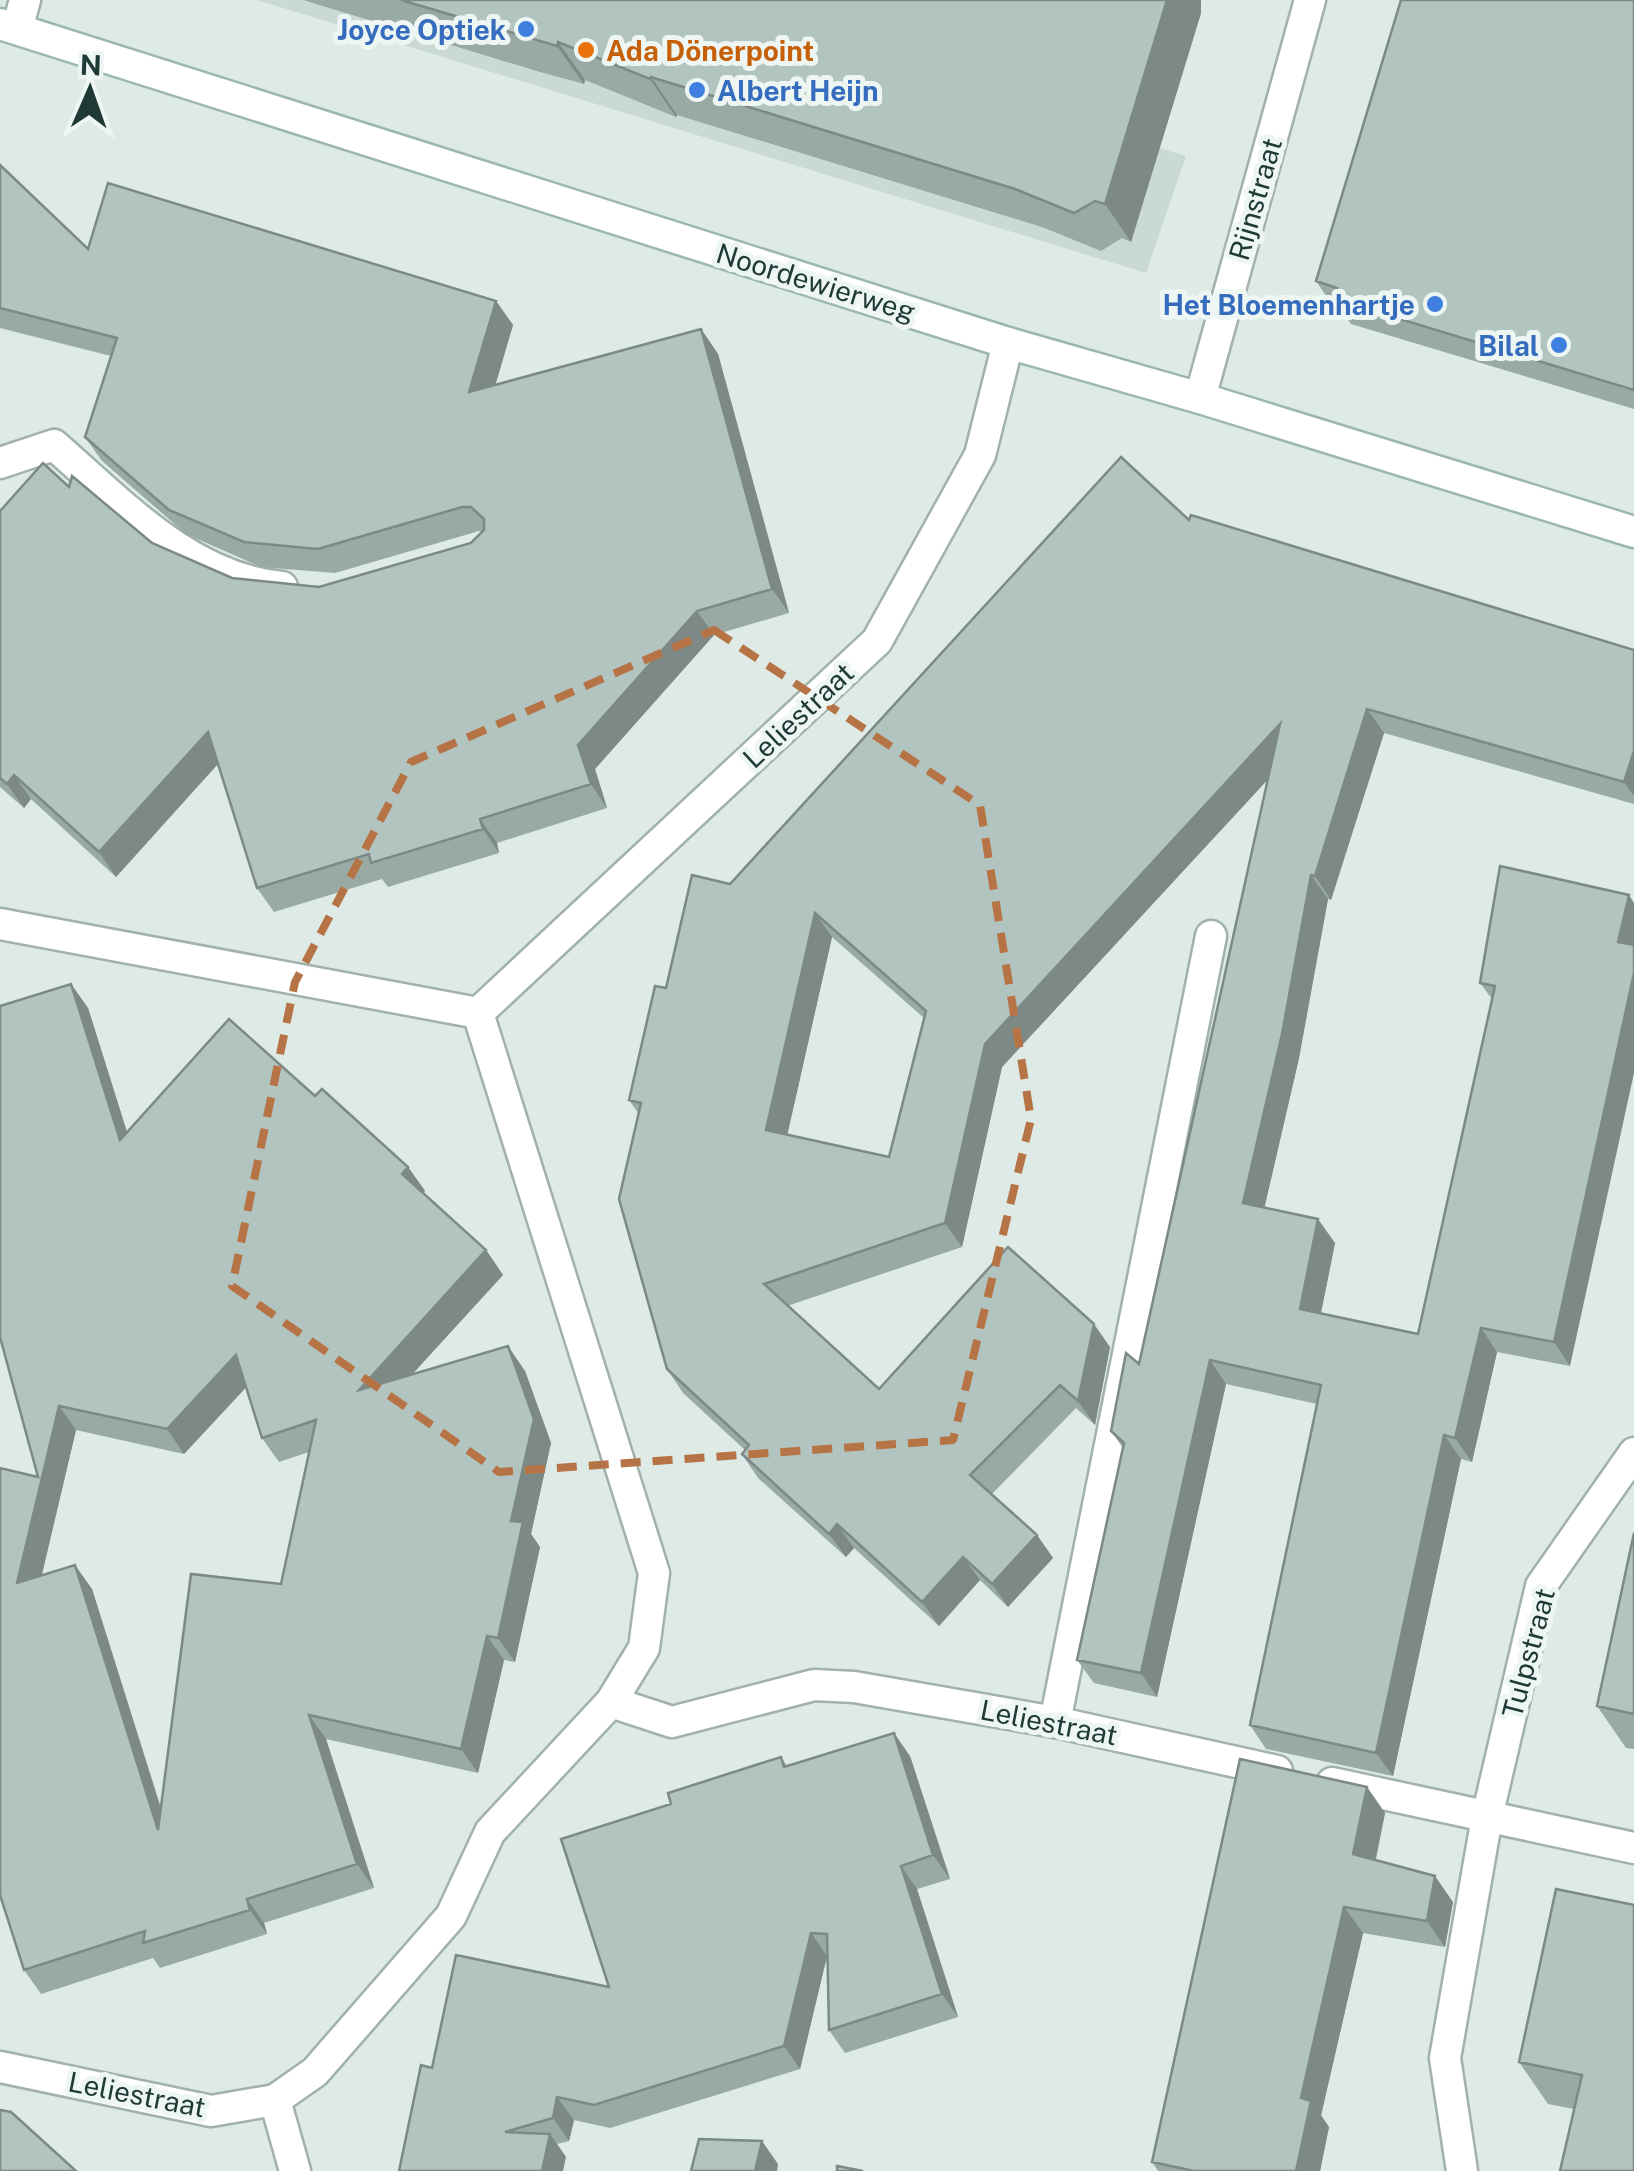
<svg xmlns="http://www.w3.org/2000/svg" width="1634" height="2171" viewBox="0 0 1634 2171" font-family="'Public Sans',sans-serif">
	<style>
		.built { fill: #cbd9d5 }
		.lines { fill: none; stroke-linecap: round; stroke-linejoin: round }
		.lane-casing { stroke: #a0b1ae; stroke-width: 35 }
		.street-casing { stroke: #a0b1ae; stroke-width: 35 }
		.secondary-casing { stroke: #9cb6b0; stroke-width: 35 }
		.lane { stroke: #fff; stroke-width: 30 }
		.street { stroke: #fff; stroke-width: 30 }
		.secondary { stroke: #fff; stroke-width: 30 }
		.wall { fill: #99a9a4; fill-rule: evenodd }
		.shaded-wall { fill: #7d8986 }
		.building { fill: #b2c4bf; stroke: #7d8986; stroke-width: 2.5; fill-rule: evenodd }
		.marked { fill: none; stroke: #b67446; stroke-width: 8; stroke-dasharray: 20 12; stroke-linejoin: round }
		.shop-dot { fill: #3f7fe0; stroke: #edf6f3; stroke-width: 4 }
		.food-dot { fill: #e8710a; stroke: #edf6f3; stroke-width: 4 }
		.labels { text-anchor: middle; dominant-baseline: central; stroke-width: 10; stroke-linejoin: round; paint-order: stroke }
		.shop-label { font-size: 28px; font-weight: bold; fill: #366cbe; stroke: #edf6f3; text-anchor: end }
		.food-label { font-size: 28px; font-weight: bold; fill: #c56008; stroke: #edf6f3; text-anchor: start }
		.street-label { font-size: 28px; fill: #1e3936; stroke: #edf6f3 }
	</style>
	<rect width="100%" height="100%" fill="#ddeae6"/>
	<path class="built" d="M257,0H677L1186,156L1146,273Z"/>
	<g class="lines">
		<g class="lane-casing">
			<path id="lane" d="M0,463L54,445C121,503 189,578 282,587
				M1055,1722L1211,936"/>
		</g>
		<g class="street-casing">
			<path id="street" d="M17,29L25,0
				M1200,398L1310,0
				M0,924L478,1013
				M478,1013L877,641L980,455L1008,343
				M611,1702L672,1722L814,1685L854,1687L1055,1722L1277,1771
				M1332,1783L1634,1848
				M0,2067L211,2111L275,2100L315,2072L451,1916L490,1832L611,1702L644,1648L654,1573L478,1013
				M275,2100L295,2171
				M1462,2171L1445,2058L1487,1817L1541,1586L1634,1453"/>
		</g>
		<g class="secondary-casing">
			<path id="secondary" d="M0,24L1008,343L1200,398L1634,532"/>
		</g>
		<use href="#lane" class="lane"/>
		<use href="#street" class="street"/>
		<use href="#secondary" class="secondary"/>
	</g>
	<path class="wall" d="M303,0H1201V13L1131,242L1122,238L1101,251L1042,227L677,115L676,117L585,80L584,84L540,72Z
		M1634,0V409L1351,324L1340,308L1333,306L1316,281Z
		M0,165L88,249L496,301L513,325L495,385L701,329L718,354L789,613L714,635L595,769L607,808L497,843L499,853L388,887L382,879L274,912L257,888L218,764L116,877L31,799L24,808L0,787V511L69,487L152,543L232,578L319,587L471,543L483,531H479L335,573L261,567L186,534L102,461L85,437L111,356L0,328Z
		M1189,520L1634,650V804L1384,733L1331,900L1328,899L1299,1058L1264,1208L1335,1243L1321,1313L1418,1334L1492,999L1480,983L1500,866L1570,1366L1497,1352L1472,1462L1461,1459L1393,1776L1266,1749L1250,1725L1317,1404L1226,1384L1157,1697L1094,1683L1077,1660L1123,1448L1111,1431L1139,1364L1268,779L1002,1067L962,1247L787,1306L879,1389L1110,1347L1095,1425L1076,1408L992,1494L1037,1535L1053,1558L1008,1607L980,1580L939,1626L854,1548L846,1557L758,1478L742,1454L745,1450L683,1393L667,1369L639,1114L629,1100L666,988L730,884ZM832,937L924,1018L889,1157L787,1135Z
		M71,984L88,1008L127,1132L315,1096L408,1167L425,1191L423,1194L486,1250L503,1275L412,1374L525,1371L551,1443L531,1534L540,1547L515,1662L504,1660L478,1773L326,1739L374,1888L264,1923L267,1934L160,1968L153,1958L41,1994L24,1970L38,1477ZM246,1387L262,1438L279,1462L309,1452L281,1584L161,1808L92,1589L42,1575L76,1430L184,1454Z
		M1634,1533V1749L1626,1748L1597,1706Z
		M910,1756L950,1879L917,1889L958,2017L845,2053L829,2030L827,1956L800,2069L610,2128L574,2120L569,2141L557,2144L566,2157L399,2171L432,2068L609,1987L671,1804L781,1757L787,1766Z
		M1367,1787L1385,1813L1376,1860L1453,1902L1445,1947L1363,1933L1321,2116L1329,2127L1320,2171H1158L1152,2162Z
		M1634,1905L1574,2109L1548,2104L1519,2062Z"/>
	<path class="shaded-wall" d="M1167,0H1201V13L1131,242L1105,204Z
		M558,42L585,80L584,84L557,46Z
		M651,77L677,115L676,117L650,79Z
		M496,301L513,325L486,417L469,392Z
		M701,329L718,354L789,613L772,589Z
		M697,611L714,635L595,769L607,808L591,784L578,745Z
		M1367,709L1384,733L1331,900L1315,876Z
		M1280,724L1297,748L1002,1067L962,1247L945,1223L985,1044Z
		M208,732L225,756L116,877L99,852Z
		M1634,751V796L1624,782Z
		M14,775L31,799L24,808L7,784Z
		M480,819L497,843L499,853L483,829Z
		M1311,875L1328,899L1299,1058L1260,1227L1243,1203Z
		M1629,895L1634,903V965L1618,942Z
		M815,913L832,937L783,1154L766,1130Z
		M1634,973V1073L1570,1366L1554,1342Z
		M71,984L88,1008L137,1164L120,1140Z
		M408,1167L425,1191L419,1199L402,1174Z
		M1318,1219L1335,1243L1317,1332L1300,1309Z
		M486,1250L503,1275L376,1414L359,1390Z
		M1094,1324L1110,1347L1095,1425L1078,1401Z
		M1481,1328L1497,1352L1472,1462L1455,1438Z
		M508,1346L525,1371L551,1443L531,1534L540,1547L515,1662L498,1638L511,1521Z
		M236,1355L253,1380L184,1454L167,1429Z
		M1210,1360L1226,1384L1157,1697L1141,1673Z
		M59,1406L76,1430L34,1607L17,1583Z
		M1444,1435L1461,1459L1393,1776L1376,1753Z
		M837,1524L854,1548L846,1557L829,1534Z
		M1037,1535L1053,1558L1008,1607L992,1584Z
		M963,1557L980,1580L939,1626L922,1602Z
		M75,1565L92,1589L175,1854L158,1830Z
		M487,1636L504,1660L478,1773L461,1749Z
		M309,1715L326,1739L374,1888L357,1864Z
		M894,1733L910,1756L950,1879L933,1855Z
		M1367,1787L1385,1813L1371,1880L1353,1854Z
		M901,1866L917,1889L958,2017L942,1994Z
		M1435,1876L1453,1902L1445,1947L1427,1921Z
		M247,1899L264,1923L267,1934L250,1910Z
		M1344,1907L1363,1933L1321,2115L1329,2127L1320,2171H1296L1301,2098Z
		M811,1933L827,1956L800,2069L784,2046Z
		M557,2097L574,2120L569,2141L553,2118Z
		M550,2134L566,2157L563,2171H542Z
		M762,2141L778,2164L777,2171H755Z"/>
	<path class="building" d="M401,0H1167L1105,204L1095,201L1074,213L1015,189L651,77L650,79L558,42L557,46Z
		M1401,0H1634V390L1334,299L1337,288L1316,281Z
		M0,165L88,249L108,183L496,301L469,392L701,329L772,589L697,611L578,745L591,784L480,819L483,829L371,863L369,854L257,888L208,732L99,852L14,775L7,784L0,778V511L43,463L69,487L72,476L152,543L232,578L319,587L471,543L484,530V519L471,507H462L318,549L244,542L169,510L85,437L117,338L0,308Z
		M1121,457L1189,520L1191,515L1634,650V751L1624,782L1367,709L1315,876L1311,875L1282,1034L1243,1203L1318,1219L1300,1309L1418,1334L1495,986L1480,983L1500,866L1629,895L1618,942L1634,945V973L1554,1342L1481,1328L1455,1438L1444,1435L1376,1753L1250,1725L1321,1385L1210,1360L1141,1673L1077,1660L1124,1443L1111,1431L1126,1353L1139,1364L1280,724L985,1044L945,1223L764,1284L879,1389L1008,1247L1094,1324L1078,1401L1060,1385L970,1475L1037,1535L992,1584L963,1557L922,1602L837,1524L829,1534L742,1454L749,1445L667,1369L619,1199L641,1103L629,1100L655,986L666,988L692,875L730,884ZM815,913L926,1011L889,1157L766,1130Z
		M71,984L120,1140L229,1019L315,1096L322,1089L366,1129L408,1167L402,1174L486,1250L359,1390L508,1346L534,1419L511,1521L523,1522L498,1638L487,1636L461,1749L309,1715L357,1864L247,1899L250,1910L143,1943L145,1931L24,1970L0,1895V1468L38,1477L0,1337V1006ZM236,1355L262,1438L316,1420L281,1584L191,1574L158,1830L75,1565L17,1583L59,1406L167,1429Z
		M1634,1533V1714L1597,1706Z
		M894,1733L933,1855L901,1866L942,1994L829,2030L827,1934L811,1933L784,2046L594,2105L557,2097L553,2118L505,2132L550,2134L542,2171H399L421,2065L432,2068L456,1955L609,1987L561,1839L671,1804L668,1793L781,1757L784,1767Z
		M1240,1759L1367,1787L1353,1854L1435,1876L1427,1921L1344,1907L1301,2098L1311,2101L1296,2171H1194L1152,2162Z
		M1556,1889L1634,1905V2171H1560L1582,2075L1519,2062Z
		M0,2110L11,2112L76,2171H0Z
		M699,2139L762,2141L755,2171H691Z
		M837,2166L863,2171H837Z"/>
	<path class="marked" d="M714,630L980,805L1031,1119L953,1440L499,1472L232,1286L295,982L411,762Z"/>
	<g class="shop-dot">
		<circle cx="526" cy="29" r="10"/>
		<circle cx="697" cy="90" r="10"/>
		<circle cx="1435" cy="304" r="10"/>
		<circle cx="1559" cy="345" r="10"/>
	</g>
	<circle class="food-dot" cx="586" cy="50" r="10"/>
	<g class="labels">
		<g class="shop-label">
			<text x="506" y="29">Joyce Optiek</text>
			<text x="717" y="90" text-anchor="start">Albert Heijn</text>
			<text x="1415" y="304">Het Bloemenhartje</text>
			<text x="1539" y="345">Bilal</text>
		</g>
		<g class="food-label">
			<text x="606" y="50">Ada Dönerpoint</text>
		</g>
		<g class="street-label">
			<text transform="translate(1255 199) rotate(-74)">Rijnstraat</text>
			<text transform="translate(816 282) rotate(17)">Noordewierweg</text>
			<text transform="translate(798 715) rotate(-43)">Leliestraat</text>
			<text transform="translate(1528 1653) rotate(-75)">Tulpstraat</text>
			<text transform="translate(1049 1722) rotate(11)">Leliestraat</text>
			<text transform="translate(137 2094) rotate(11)">Leliestraat</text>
		</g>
	</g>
	<g transform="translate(90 90) rotate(2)" stroke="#edf6f3" stroke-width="8" paint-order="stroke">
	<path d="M0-8L18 38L0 25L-18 38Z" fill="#1e3936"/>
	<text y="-15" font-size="28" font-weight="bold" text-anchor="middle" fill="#1e3936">N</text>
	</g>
</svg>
